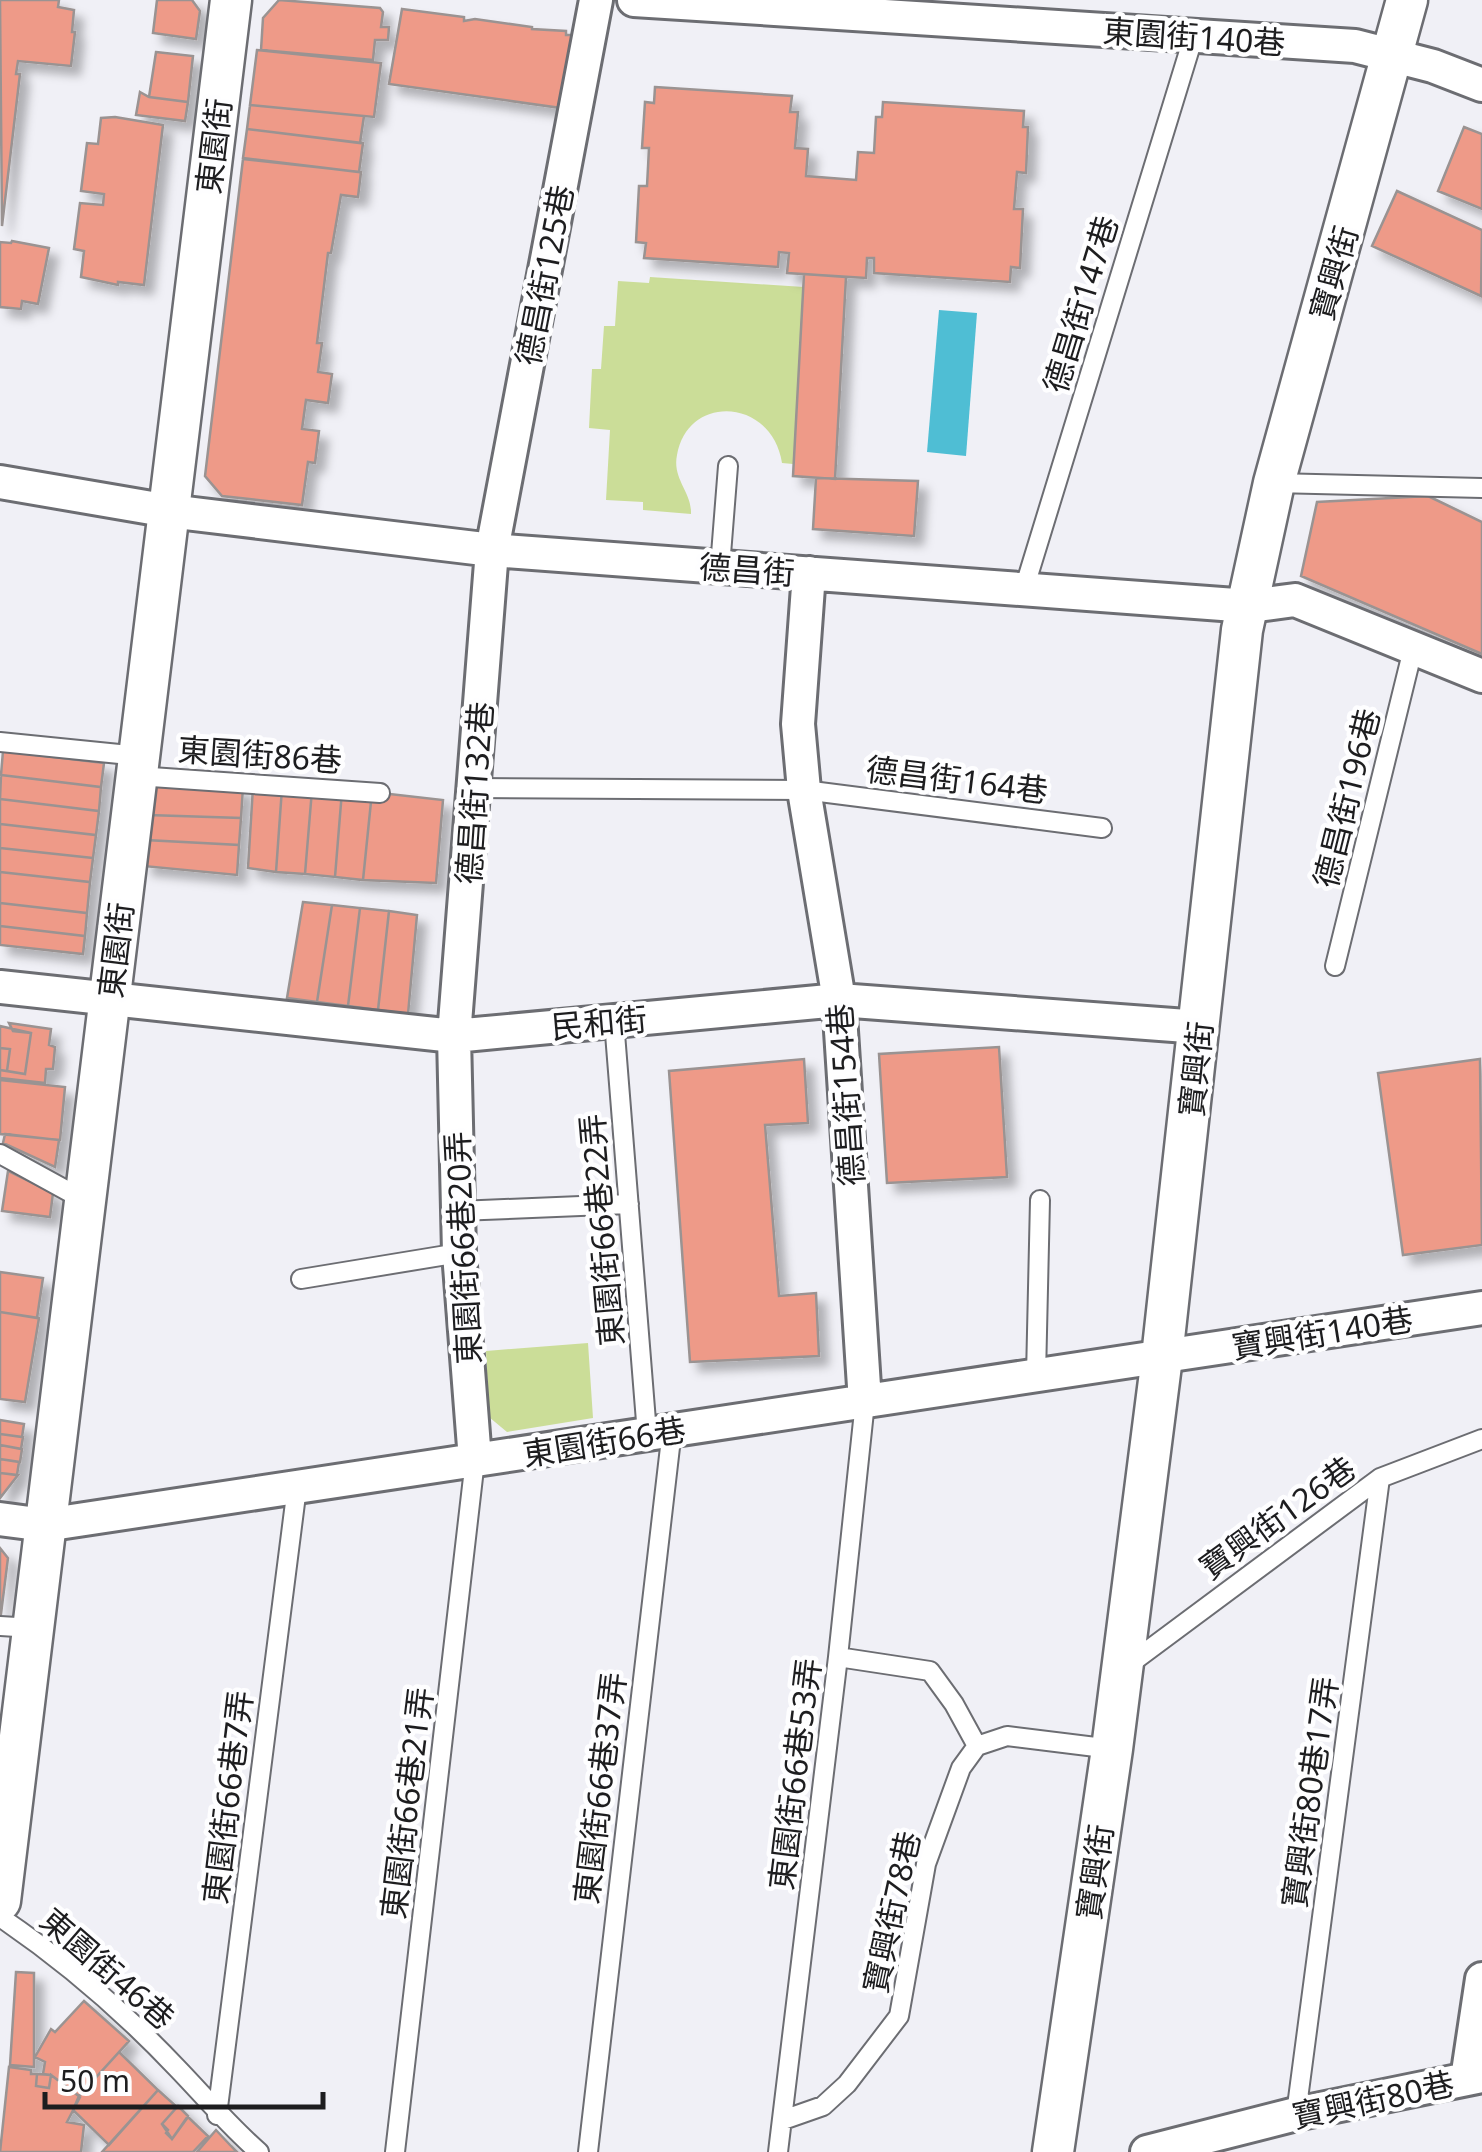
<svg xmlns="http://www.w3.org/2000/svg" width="1482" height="2152" viewBox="0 0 1482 2152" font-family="'Noto Sans','Noto Sans TC',sans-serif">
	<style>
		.green { fill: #cbdd98 }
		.water { fill: #4fbed4 }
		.building { fill: #ee9a88; stroke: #9a9392; stroke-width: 2.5; filter: url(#shadow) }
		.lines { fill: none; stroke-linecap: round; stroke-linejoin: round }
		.service-casing { stroke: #6c6d72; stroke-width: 22 }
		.minor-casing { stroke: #6c6d72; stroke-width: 38 }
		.tertiary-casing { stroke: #6c6d72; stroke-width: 45 }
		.service { stroke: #fff; stroke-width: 18 }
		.minor { stroke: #fff; stroke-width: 32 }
		.tertiary { stroke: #fff; stroke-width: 40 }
		.labels { text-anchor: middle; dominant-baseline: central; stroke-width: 9; stroke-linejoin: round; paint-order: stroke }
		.street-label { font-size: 32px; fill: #1d1d1f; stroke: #fefeff }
	</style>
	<defs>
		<filter id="shadow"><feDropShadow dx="9" dy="9" stdDeviation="5" flood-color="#0004"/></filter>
	</defs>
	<rect width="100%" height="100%" fill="#f0f0f6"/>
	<path class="green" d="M650,277L804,287L793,464L782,463C772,398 688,393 677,455C672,479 692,492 691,514L643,510V502L606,500L610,430L589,428L592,369H601L604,326H615L618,281L649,283Z
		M588,1343L593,1418L507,1432L489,1417L486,1351Z"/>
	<path class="water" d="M939,310L977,313L966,456L927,452Z"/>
	<path class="building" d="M0,0H59L58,7L74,10L72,32H75L71,66L18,61L16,74H20L2,226Z
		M157,0H192L200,11L196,39L153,33Z
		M279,0L380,8L383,12L381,27H389L388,40H375L373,60L261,50L263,18Z
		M402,9L464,17V21L475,19L532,27V29L566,31V35H574L561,108L389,84Z
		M257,50L381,63L374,117L250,105Z
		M156,52L193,56L188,102L149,97Z
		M655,87L792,96L790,112H798L795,148L808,149L806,176L856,180L858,152L874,153L876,117H882L883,102L1024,111L1023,127H1028L1026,173L1017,172L1014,209H1023L1020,268L1011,267L1010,282L874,273V258H867L866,278L787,273L789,253L779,252L778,267L644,258L646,243L636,242L639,186H647L649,148H642L645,102L654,103Z
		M140,92L149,97L188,102L185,121L136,115Z
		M250,105L364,116L360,143L247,129Z
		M115,117L163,125L144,285L118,282V285L81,277L84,251L74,249L80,203L103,205L104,194L81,191L87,143L98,144L101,118Z
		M1464,127L1482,134V209L1438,191Z
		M247,129L363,143L359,172L243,158Z
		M243,159L361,172L358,197L341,195L331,253H328L317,343H322L318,372L332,374L328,403L306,400L302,429L319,431L315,463L308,462L302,505L222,496L205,476Z
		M1397,191L1482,230L1481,296L1372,246Z
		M12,241L49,248L38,304L22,301L21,309L0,307V242L11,243Z
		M804,274L846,277L835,479L793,476Z
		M816,478L918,481L914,536L813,529Z
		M1428,496L1482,522V654L1301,576L1317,502Z
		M3,751L104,763L101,787L1,775Z
		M1,775L101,787L99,811L0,799Z
		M151,783L243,787L241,818L148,815Z
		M253,787L282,788L276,872L248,868Z
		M282,788L312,790L305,874L276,872Z
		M312,790L342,791L335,877L305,874Z
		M342,791L372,792L363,880L335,877Z
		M372,792L443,800L436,883L363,880Z
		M0,799L99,811L96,835L0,824Z
		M148,815L241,818L239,845L146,840Z
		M0,824L96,835L93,858L0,848Z
		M146,840L239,845L237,875L143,866Z
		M0,848L93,858L90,882L0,872Z
		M0,872L90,882L87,913L0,903Z
		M303,902L332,905L317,1002L287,998Z
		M0,903L87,913L85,936L0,926Z
		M332,905L360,908L348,1006L317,1002Z
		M360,908L389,911L378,1010L348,1006Z
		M389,911L417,915L408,1014L378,1010Z
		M0,926L85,936L83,954L0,945Z
		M9,1023L51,1029L49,1045L55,1047L53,1069H46L45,1083L0,1078V1070L25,1074L31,1033L13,1031Z
		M0,1026L31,1033L25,1074L7,1071L10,1049L0,1048Z
		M999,1047L1007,1177L887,1183L879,1054Z
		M0,1048L10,1049L7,1071L0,1070Z
		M804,1059L808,1123L765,1125L779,1296L816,1293L819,1356L690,1362L669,1071Z
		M1480,1059L1482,1245L1403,1255L1378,1073Z
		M0,1080L65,1087L60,1140L0,1134Z
		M5,1134L59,1140L55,1167L3,1143Z
		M8,1171L53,1193L50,1217L2,1211Z
		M0,1272L43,1278L37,1318L0,1312Z
		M0,1312L39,1318L25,1402L0,1399Z
		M0,1420L24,1424L22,1437L0,1434Z
		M0,1434L23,1437L21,1449L0,1445Z
		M0,1445L22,1449L20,1462L0,1459Z
		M0,1459L19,1462L17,1475L0,1473Z
		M0,1473L18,1475L0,1498Z
		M0,1548L8,1558L1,1614H0Z
		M16,1972L34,1973V2067L10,2065Z
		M84,2001L129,2041L79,2096L51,2075L43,2074L45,2062L35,2057L51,2029L55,2032Z
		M119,2052L158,2090L109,2145L73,2110L79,2096Z
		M9,2067L31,2070V2074H37L36,2086L49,2088L51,2075L80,2097L67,2122L84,2125L81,2152H0Z
		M37,2074L51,2075L49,2088L36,2086Z
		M158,2090L177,2107L162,2124L168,2130L166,2133L172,2139L188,2117L208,2136L193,2152H102Z
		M178,2106L188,2116L172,2139L162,2124Z
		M216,2130L231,2146L237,2152H197Z"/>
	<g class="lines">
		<g class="service-casing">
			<path id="service" d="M1274,483L1482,488
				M720,567L728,466
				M1024,589L1194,35
				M0,742L139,756
				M137,776L380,793
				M474,788L804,790L1102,828
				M1335,966L1414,645
				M614,1021L647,1434
				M0,1154L84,1200
				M458,1211L629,1204
				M301,1279L459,1253
				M1036,1376L1040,1200
				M0,1626L33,1628
				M838,1657L930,1671L954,1704L977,1746
				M1127,1666L1380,1478L1482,1439
				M0,1917C65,1961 123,2011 177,2068C205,2097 229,2126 259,2152
				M1296,2114L1380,1478
				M217,2115L297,1487
				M783,2120L823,2106L847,2084L899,2016L926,1864L961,1768L977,1746L1007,1736L1112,1749
				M395,2152L475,1460
				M588,2152L672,1430
				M778,2152L838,1657L865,1402"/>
		</g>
		<g class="minor-casing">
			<path id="minor" d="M634,0L1355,46L1433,66L1482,85
				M0,482L169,511L492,550L1249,606L1295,600L1482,676
				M809,573L798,724L804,790L839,1000L865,1402
				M0,987L454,1036L839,1000L1200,1027
				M475,1460L459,1253L454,1036L492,550L596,0
				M0,1519L45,1525L1482,1308
				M1467,2079L1482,1979
				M1147,2152L1296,2114L1482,2076"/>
		</g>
		<g class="tertiary-casing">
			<path id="tertiary" d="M0,1901L231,0
				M1053,2152L1112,1749L1162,1357L1242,630L1274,483L1407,0"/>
		</g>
		<use href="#service" class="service"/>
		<use href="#minor" class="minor"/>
		<use href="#tertiary" class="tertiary"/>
	</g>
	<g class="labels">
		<g class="street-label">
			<text transform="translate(1194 36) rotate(4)">東園街140巷</text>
			<text transform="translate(213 146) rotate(-83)">東園街</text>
			<text transform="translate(1333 273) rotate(-74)">寶興街</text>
			<text transform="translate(544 275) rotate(-79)">德昌街125巷</text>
			<text transform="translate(1080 304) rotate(-73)">德昌街147巷</text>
			<text transform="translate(747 569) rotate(4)">德昌街</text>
			<text transform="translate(260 754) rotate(4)">東園街86巷</text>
			<text transform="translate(957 779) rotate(7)">德昌街164巷</text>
			<text transform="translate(474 793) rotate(-86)">德昌街132巷</text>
			<text transform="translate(1346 798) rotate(-76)">德昌街196巷</text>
			<text transform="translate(115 950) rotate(-83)">東園街</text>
			<text transform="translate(599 1022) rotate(-5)">民和街</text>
			<text transform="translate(1195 1069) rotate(-84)">寶興街</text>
			<text transform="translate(845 1095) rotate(-94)">德昌街154巷</text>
			<text transform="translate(601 1230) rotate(-95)">東園街66巷22弄</text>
			<text transform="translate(462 1248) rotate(-93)">東園街66巷20弄</text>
			<text transform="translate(1322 1332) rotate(-9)">寶興街140巷</text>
			<text transform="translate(604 1441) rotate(-9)">東園街66巷</text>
			<text transform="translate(1277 1517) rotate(-36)">寶興街126巷</text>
			<text transform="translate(794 1774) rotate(-83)">東園街66巷53弄</text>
			<text transform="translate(599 1788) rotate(-83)">東園街66巷37弄</text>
			<text transform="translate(1309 1792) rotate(-82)">寶興街80巷17弄</text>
			<text transform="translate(227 1797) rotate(-83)">東園街66巷7弄</text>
			<text transform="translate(406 1803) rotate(-83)">東園街66巷21弄</text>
			<text transform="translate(1094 1872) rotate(-82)">寶興街</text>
			<text transform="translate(891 1912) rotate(-78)">寶興街78巷</text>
			<text transform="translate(108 1968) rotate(41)">東園街46巷</text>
			<text transform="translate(1373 2099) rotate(-12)">寶興街80巷</text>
		</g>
	</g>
	<path d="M45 2092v15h278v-15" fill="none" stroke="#1d1d1f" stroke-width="5"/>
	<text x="60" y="2092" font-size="30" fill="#1d1d1f" stroke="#fefeff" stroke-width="8" paint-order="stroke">50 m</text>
</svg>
